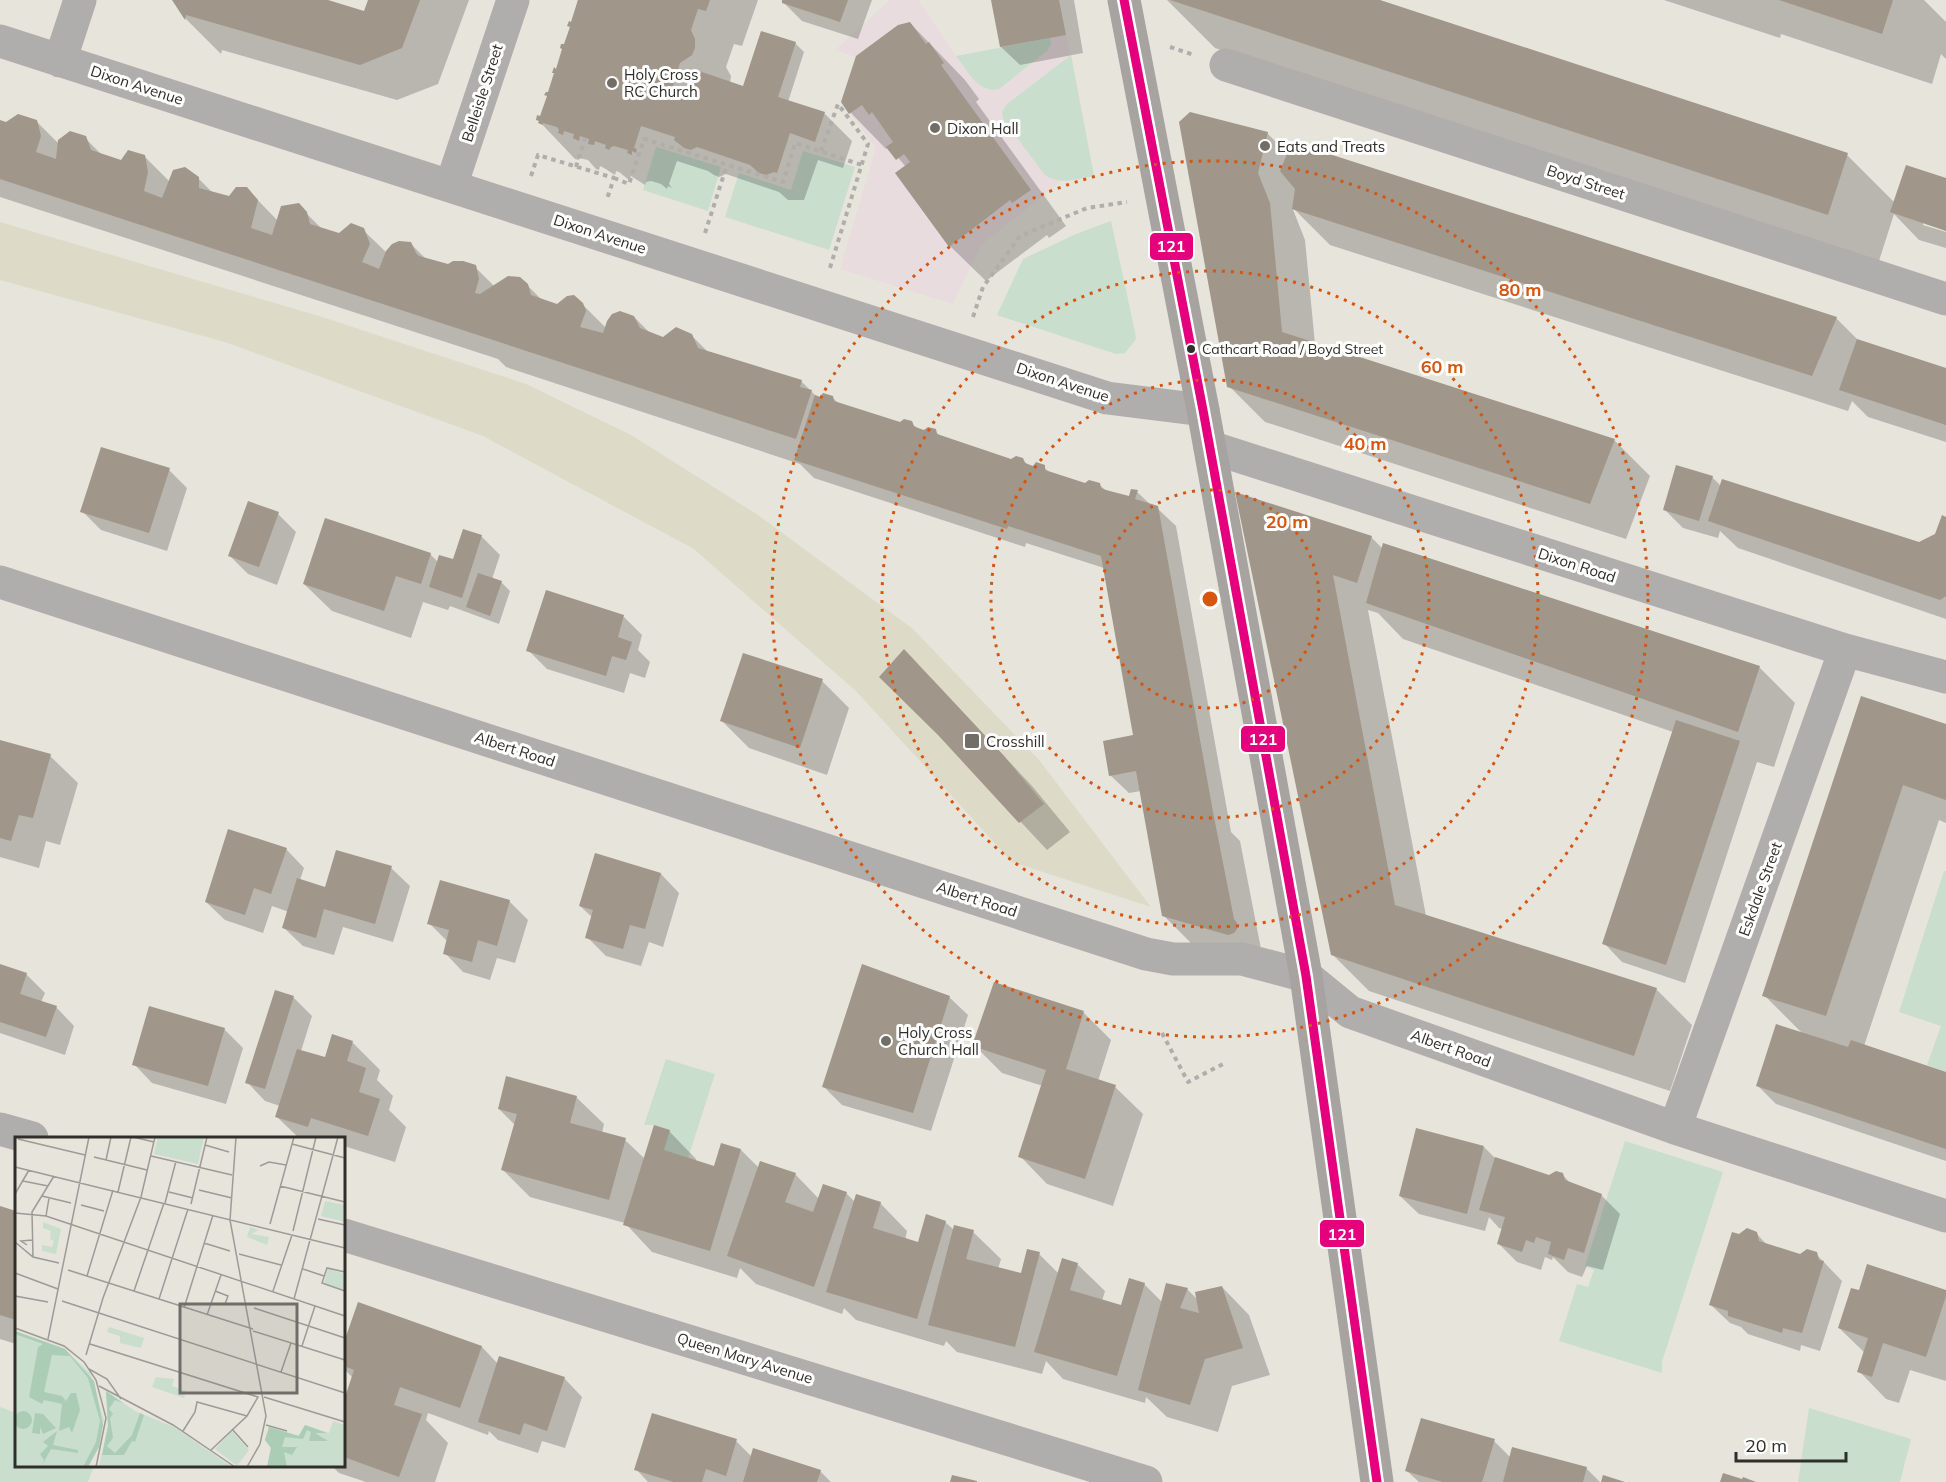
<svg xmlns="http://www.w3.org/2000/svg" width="1946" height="1482" viewBox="0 0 1946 1482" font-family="Mulish,sans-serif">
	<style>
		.commercial { fill: #e9dcdf }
		.built { fill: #dedac8 }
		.green { fill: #cadecd }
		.shadow { fill: #0003 }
		.building { fill: #a09689 }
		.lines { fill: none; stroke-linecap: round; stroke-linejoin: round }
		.path { stroke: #b0aeaa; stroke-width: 4; stroke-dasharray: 4.5 4.5; stroke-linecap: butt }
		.street { stroke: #b0aeac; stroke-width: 33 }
		.secondary { stroke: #a6a3a0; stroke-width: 33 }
		.bus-1-casing { stroke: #fff; stroke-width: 14 }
		.bus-1 { stroke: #e5007d; stroke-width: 9 }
		.ring { fill: none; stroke: #d6550f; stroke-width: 3; stroke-dasharray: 3 6 }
		.poi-dot { fill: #706e67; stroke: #fff; stroke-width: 2 }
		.bus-dot { fill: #302e28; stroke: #fff; stroke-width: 2 }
		.labels { text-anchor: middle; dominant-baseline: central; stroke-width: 6; stroke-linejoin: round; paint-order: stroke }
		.bus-label { font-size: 14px; fill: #302e28; stroke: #fff; text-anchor: start }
		.poi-label { font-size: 15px; fill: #302e28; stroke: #fff; text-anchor: start }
		.street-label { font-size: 15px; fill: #302e28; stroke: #fff }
		.inset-road { fill: none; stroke: #9d9b93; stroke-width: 1.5 }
		.view { fill: #706e67; fill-opacity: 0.15; stroke: #706e67; stroke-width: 3 }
		.inset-edge { fill: none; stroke: #302e28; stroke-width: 3 }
		.centre { fill: #d6550f; stroke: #fff; stroke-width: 3 }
		.ring-label { font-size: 18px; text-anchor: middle; font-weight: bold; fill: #d6550f; stroke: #fff; stroke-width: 6; stroke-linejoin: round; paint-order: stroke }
		.line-badge { stroke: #fff; stroke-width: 2 }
		.badge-label { font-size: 16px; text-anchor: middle; font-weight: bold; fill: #fff }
	</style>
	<rect width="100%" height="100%" fill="#e6e4db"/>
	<path class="commercial" d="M890,0H918L956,56L1066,35L1071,55L1094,176L1061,181L981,245L953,304L840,269L876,148L841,102L856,57L835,50Z"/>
	<path class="built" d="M0,222L322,317L526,384L631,435L758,515L913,629L1039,760L1151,907L1012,862L857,692L694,549L483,436L225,342L0,280Z"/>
	<path class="green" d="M1050,38L1051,44L1048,50L999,89C978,94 968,71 956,56Z
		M1071,55L1094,176C1075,179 1060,186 1044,174L1003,119L1002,112L1006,105Z
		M656,147L721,167L708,211L643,190Z
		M803,151L855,167L829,250L725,217L739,173L791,190Z
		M1111,221L1135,332L1136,339L1125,353L1116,354L997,315L1023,259L1076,234Z
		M1944,871H1946V1072L1927,1065L1941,1026L1899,1012Z
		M666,1059L715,1074L688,1158L664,1150L669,1130L654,1125H644Z
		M1625,1141L1723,1172L1662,1362V1373L1559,1341L1577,1284L1588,1287L1594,1270L1585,1266Z
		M0,1407L16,1413V1466H94L88,1482H0Z
		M1809,1408L1911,1439L1900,1482H1798Z"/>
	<path class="shadow" d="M174,0H323L365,13L370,0H469L438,84L397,100L222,50L221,54L186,19Z
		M578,0H758L742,46L734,44L726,67L731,76L730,83L744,87L795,43L804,52L788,102L825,114L852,141L843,168L818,160L804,200H788L779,192L726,174L719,177L714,175L708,171L677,161L669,184L672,188L668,186L667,189L661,184L651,181L646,182L645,185L631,176L629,180L619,172L616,171L615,175L604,168L600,166L599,170L596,169L588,160L579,158V160L575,159L537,119L541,118L555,74L553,72L557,71Z
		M784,0H872L858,39L802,21L783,2Z
		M993,0H1074L1083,53L1020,65L1001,47Z
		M1167,0H1375L1847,155L1895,203L1946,180V229L1923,222V225L1946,232V248L1919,240L1894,214L1878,264L1215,48Z
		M1664,0H1924L1946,22V59L1941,54L1932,84L1781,34L1780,38Z
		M910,23L965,80L979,99L976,102L1066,226L1049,238L1047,235L986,281L950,246L906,167L889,147L886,149L851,113Z
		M36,121L59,144L85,138L103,156L122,162L144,156L170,182L198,178L213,193L229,198L246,188L278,221L298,205L322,229L339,234L363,230L387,253L410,243L427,260L448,266L475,267L494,286L527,285L542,300L557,306L582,304L606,328L634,317L650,333L663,338L691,335L709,353L801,381L817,397H832L839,404L900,424L911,423L918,430L935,431L941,437L1011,460L1022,459L1029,466L1044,467L1050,473L1086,485L1099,484L1106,491L1130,498L1137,492L1151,505L1157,508L1176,526L1231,832L1240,841L1261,949L1191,943L1163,915L1141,791L1129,793L1110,775L1135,737L1104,568L1026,543L1025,547L814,478L800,464L506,367L498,359L0,197V122L6,123Z
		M1181,123L1267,133L1288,154L1836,318L1859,341L1946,370V442L1868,417L1852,401L1848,411L1330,245L1292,207L1305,240L1315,344L1614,440L1650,476L1626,539L1265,422L1229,386Z
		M169,470L187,488L167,551L101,530L82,511Z
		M1712,477L1721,486L1919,543L1936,535L1946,518V619L1738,548L1720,531L1718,538L1683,528L1664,509Z
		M1237,494L1371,537L1383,549L1759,667L1795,703L1774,767L1757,762L1685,983L1622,962L1604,943L1673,732L1403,639L1378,613L1368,610L1426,916L1656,989L1692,1025L1670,1091L1369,991L1333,955Z
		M278,514L296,532L277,585L248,574L230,556Z
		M481,536L500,555L492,579L501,582L510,591L499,624L450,606L448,610L423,602L411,638L332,611L304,584L430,554L438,562L454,561Z
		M547,592L624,617L642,635L638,650L650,662L645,678L630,673L624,693L547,669L528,650Z
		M932,679L1032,786L1070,832L1047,850L940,735Z
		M822,681L849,708L827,775L749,748L722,721Z
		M1862,698L1946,726V823L1939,820L1864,1046L1946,1073V1161L1776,1104L1757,1085L1803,1034L1764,995Z
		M0,741L50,756L78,783L60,845L46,841L39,868L0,857Z
		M286,849L304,868L300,880L326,888L391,868L410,886L393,942L343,927L334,955L303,946L284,928L289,912L272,906L263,933L225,920L206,902Z
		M596,855L661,874L679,893L663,947L649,942L641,966L606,956L587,937L593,918L580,906Z
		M509,901L528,920L515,963L497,958L490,980L463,972L445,953L448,942L429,923Z
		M0,966L26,974L45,993L41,1002L56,1007L74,1026L65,1055L0,1033Z
		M994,984L1084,1013L1111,1040L1098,1081L1115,1087L1143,1114L1113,1206L1047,1184L1020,1156L1043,1086L1002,1073L974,1045Z
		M276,992L294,998L312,1016L301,1051L326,1059L333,1036L353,1043L380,1070L377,1080L393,1096L389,1110L406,1127L395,1162L344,1146V1138H299L277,1117L280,1106L265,1101L247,1082Z
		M949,997L968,1015L931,1131L842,1105L824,1087Z
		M224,1029L243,1048L226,1104L152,1083L134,1064Z
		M576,1097L604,1124L602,1133L625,1140L645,1159L669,1131L696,1159V1162L715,1168L741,1150L759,1168L795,1174L819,1199L846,1193L855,1202L880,1203L907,1231L905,1240L919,1244L945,1222L954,1230L973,1232L1001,1259L998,1269L1022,1275L1039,1254L1059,1274L1077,1264L1105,1291L1102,1301L1122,1307L1144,1284L1162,1302L1187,1289L1198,1300L1222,1287L1249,1315L1270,1375L1232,1386L1218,1432L1167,1417L1146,1397L1145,1403L1063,1379L1046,1361L1042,1374L957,1352L946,1341L944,1346L856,1320L844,1308L842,1314L756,1284L740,1268L737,1278L652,1252L625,1223L530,1197L503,1170L515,1125L499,1109Z
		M1484,1147L1497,1160L1549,1176L1562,1174L1571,1184L1601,1195L1620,1214L1603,1270L1587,1266L1582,1277L1568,1272L1553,1257L1552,1260L1545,1257L1541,1270L1517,1262L1498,1243L1503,1229L1499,1228L1489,1217L1485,1231L1419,1214L1400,1196Z
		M0,1208L16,1213V1344L0,1339Z
		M1756,1233L1767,1245L1801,1256L1816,1254L1842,1281L1820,1351L1801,1345L1800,1351L1748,1334L1741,1327L1730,1323L1711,1305L1739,1236Z
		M1860,1292H1946V1381L1910,1370L1899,1403L1886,1399L1859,1371L1865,1353L1839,1328Z
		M358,1304L482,1347L498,1364L564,1378L582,1397L565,1448L542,1441L538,1453L498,1440L489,1431L488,1435L428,1413L426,1420L448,1443L435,1482H366L339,1473L332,1466H344V1403L353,1378L344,1369V1346Z
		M736,1441L752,1457L820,1471L831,1482H648L636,1469Z
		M1494,1441L1511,1458L1586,1468L1600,1482H1419L1407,1471Z"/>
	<path class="building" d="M172,0H328L364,11L368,0H420L402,48L360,65L186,15L185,20Z
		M578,0H710L706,11L698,9L691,30L695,39V48L692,55L680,63L671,92L688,98L696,70L743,86L761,31L796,42L778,97L825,112L815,142L790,133L777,173L774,172L766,175L759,173L750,165L697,147L691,150L684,148L674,140L675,137L641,126L634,148L637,149L636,153L632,151V155L627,153L628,150L614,146L611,147L609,150L605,148L606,145L595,141L594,145L588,144L589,139L580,136L579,141L573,138L574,134L564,131L563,135L558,133L559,130L557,127L543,123V125L538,123L539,121L536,120L537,115L540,116L547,96L544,95L546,92H548L554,73H552L554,67L556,69L562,49L560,48L561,44H564L570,27L567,26L569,21L571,22Z
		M782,0H848L840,22L782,3Z
		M991,0H1059L1066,35L1000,47Z
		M1170,0H1380L1848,153L1828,215Z
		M1779,0H1893L1882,34Z
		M910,22L926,44L929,42L944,63L941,65L1031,190L1012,203L1010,200L949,247L895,173L910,162L904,154L896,160L886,147L893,142L872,112L869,115L862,105L849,114L841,102L856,56L898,25Z
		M1190,112L1268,132L1258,173L1270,203L1282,332L1615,439L1590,504L1227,387L1179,122Z
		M18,114L37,120L41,136L36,152L56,159L58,140L70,131L86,136L91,150L121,160L128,150L145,155L148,172L144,191L162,198L173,170L185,167L199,177V188L229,196L236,187H247L258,200L251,228L272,235L281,206L299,203L307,212L310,224L339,233L351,223L364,228L370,244L362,262L379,269L386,251L392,244L399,241L411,242L416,253L419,256L448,264L453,261H463L476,265L479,279L475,293L480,294L508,276L520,277L528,284L531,295L557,304L567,296L574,295L583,303L586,311L580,327L603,333L607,321L612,314L620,311L634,316L640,328L663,337L676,327L692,334L698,348L802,380L800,387L812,390L796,439L0,179V120L6,122Z
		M1292,142L1837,317L1812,376L1292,209L1295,189L1280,171Z
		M1906,165L1946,178V231L1890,212Z
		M1857,339L1946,368V425L1839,390Z
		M823,393L833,396L834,401L900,422L904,419L912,421L914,426L918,428L924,430L928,427L936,429L937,434L1011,459L1016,456L1023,458L1025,463L1033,466L1036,462L1045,465V470L1085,483L1089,480L1100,483L1101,488L1106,490L1129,496L1131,489L1138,490L1135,499L1158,506L1213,812L1234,919L1237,923V929L1234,933L1228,935L1162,916L1136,771L1109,776L1103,741L1133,735L1101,556L1008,526L1007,529L794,460L815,395L820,397Z
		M101,447L170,468L149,533L80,512Z
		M1676,465L1713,476L1699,521L1663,510Z
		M1722,479L1919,542L1935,534L1942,515L1946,517V596L1940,600L1708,521Z
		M1235,492L1372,536L1357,583L1333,575L1395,905L1657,988L1634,1056L1331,955Z
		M248,501L279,512L259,567L228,556Z
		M325,518L431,553L421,584L396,576L384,611L303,584Z
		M463,529L482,535L462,598L429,587L439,555L453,559Z
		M1383,543L1760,666L1738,732L1366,603Z
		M478,573L502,581L490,616L466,607Z
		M546,590L624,615L618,637L632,642L626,660L612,656L606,676L526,651Z
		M904,649L1004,756L1044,804L1019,823L938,735L879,677Z
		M743,653L823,679L800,748L720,721Z
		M1861,696L1946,724V800L1903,785L1826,1016L1762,996Z
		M1676,720L1740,741L1666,965L1602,944Z
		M0,740L51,754L33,818L19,815L11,841L0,838Z
		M228,829L287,848L271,894L254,888L245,915L205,902Z
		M336,850L392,866L375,924L324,909L316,938L282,928L297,878L325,887Z
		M595,853L661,873L645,929L630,925L623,949L585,938L593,910L579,906Z
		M440,880L510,900L497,946L478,940L472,962L443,954L449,930L427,924Z
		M0,964L27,973L20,994L57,1006L46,1037L0,1022Z
		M862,964L950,996L913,1113L822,1087Z
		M994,982L1084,1011L1066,1069L1116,1085L1085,1179L1018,1157L1046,1070L972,1046Z
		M275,990L294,996L265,1089L245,1083Z
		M149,1006L225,1028L208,1086L132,1065Z
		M1776,1024L1848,1047L1851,1040L1946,1072V1149L1756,1086Z
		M332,1034L353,1041L347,1061L366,1068L359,1092L380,1099L368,1136L311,1118L308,1127L275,1117L297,1049L325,1057Z
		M506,1076L577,1096L570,1123L626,1138L609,1200L501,1170L517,1114L498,1109Z
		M654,1125L670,1130L664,1150L714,1166L721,1143L741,1149L710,1251L623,1225Z
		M1416,1128L1484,1146L1467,1214L1399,1196Z
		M1495,1157L1549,1175L1556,1171L1563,1173L1565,1180L1602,1194L1584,1253L1568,1248L1564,1260L1548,1254L1551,1242L1536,1237L1534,1243L1526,1240L1522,1252L1497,1244L1505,1217L1479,1210Z
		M760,1161L796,1173L785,1202L813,1212L823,1184L847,1192L814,1287L727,1256Z
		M856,1194L881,1202L873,1228L918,1242L926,1214L946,1221L917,1319L826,1292Z
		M0,1206L16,1211V1320L0,1315Z
		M954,1225L974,1230L966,1259L1021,1273L1027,1249L1040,1252L1015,1347L928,1325Z
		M1747,1228L1757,1232L1759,1241L1800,1254L1807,1249L1817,1252L1819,1260L1824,1261L1802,1333L1783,1328L1782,1333L1728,1316V1311L1709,1305L1732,1232L1739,1234Z
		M1062,1258L1078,1263L1070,1290L1121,1305L1129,1278L1145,1283L1117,1376L1034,1352Z
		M1867,1264L1946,1290V1296L1926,1357L1883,1343L1872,1377L1857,1372L1868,1338L1838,1328L1851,1288L1859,1290Z
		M1166,1283L1188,1288L1180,1308L1199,1313L1195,1292L1222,1286L1243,1348L1205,1359L1190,1405L1138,1390Z
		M358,1302L482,1346L460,1408L400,1387L394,1405L422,1414L399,1477L344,1457V1400L354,1370L344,1366V1342Z
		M499,1356L565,1377L547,1431L524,1423L520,1435L478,1422Z
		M652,1413L737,1439L726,1476L706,1469L702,1482H674L634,1470Z
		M1421,1418L1495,1439L1482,1482H1443L1405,1471Z
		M1512,1447L1587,1467L1583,1482H1503Z
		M753,1448L821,1470L817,1482H743Z
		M1723,1473L1742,1479L1743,1477L1756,1482H1720Z
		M952,1475L977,1481V1482H950Z
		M1603,1475L1625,1482H1601Z"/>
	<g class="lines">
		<path class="path" d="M1170,47L1194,55
			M821,151L838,104L868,144L829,271
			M576,167L585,138
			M531,176L538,155L614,178L607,199
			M614,178L629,184L644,139L783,182L795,143L862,165
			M705,233L727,165
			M973,317L983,287L1020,236L1087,208L1127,202
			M1162,1033L1188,1082L1225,1063"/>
		<path class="street" d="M0,41L1107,398L1203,410
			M60,61L80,0
			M1226,65L1946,299
			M451,186L513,0
			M1210,447L1845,650L1946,677
			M0,582L1146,954L1173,959H1242L1306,976L1350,1012L1675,1128L1946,1216
			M1675,1128L1845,650
			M0,1129L32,1138
			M344,1235L1146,1482"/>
		<path class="secondary" d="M1124,0L1203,410L1306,976L1377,1482"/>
		<g class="bus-1-casing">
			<path id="bus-1" d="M1124,0L1203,410L1306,976L1377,1482"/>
		</g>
		<use href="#bus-1" class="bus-1"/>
	</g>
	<g class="ring">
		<circle cx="1210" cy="599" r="109"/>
		<circle cx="1210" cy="599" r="219"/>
		<circle cx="1210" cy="599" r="328"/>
		<circle cx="1210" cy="599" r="438"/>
	</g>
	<g class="poi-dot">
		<circle cx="612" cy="83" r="6"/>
		<circle cx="935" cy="128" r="6"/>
		<circle cx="1265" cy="146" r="6"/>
		<rect x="964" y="733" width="16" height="16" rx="3"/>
		<circle cx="886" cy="1041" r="6"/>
	</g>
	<circle class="bus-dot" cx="1191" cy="349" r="5"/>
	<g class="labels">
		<g class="bus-label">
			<text x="1202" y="349">Cathcart Road / Boyd Street</text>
		</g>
		<g class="poi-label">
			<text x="624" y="74">Holy Cross<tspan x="624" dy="17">RC Church</tspan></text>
			<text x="947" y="128">Dixon Hall</text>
			<text x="1277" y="146">Eats and Treats</text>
			<text x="986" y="741">Crosshill</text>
			<text x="898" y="1032">Holy Cross<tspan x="898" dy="17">Church Hall</tspan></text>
		</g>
		<g class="street-label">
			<text transform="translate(137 85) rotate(18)">Dixon Avenue</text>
			<text transform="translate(482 93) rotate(-72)">Belleisle Street</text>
			<text transform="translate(1586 182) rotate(18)">Boyd Street</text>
			<text transform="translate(600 234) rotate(18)">Dixon Avenue</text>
			<text transform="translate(1063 382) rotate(18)">Dixon Avenue</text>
			<text transform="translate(1577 565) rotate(18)">Dixon Road</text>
			<text transform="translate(515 749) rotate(18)">Albert Road</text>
			<text transform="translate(1760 889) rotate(-70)">Eskdale Street</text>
			<text transform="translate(977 899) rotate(18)">Albert Road</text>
			<text transform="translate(1451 1048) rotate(20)">Albert Road</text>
			<text transform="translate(745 1358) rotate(17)">Queen Mary Avenue</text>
		</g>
	</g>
	<g transform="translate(15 1137)">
		<rect width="330" height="330" fill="#e6e4db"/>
		<path d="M143,0H189L183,27L139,17ZM310,64L330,68V85L306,79ZM28,85L46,92L41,117L27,114V108L37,110L39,104L35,102L36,94L28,91ZM235,90L244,93L236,97L254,100L252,108L232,100ZM313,132L330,137V153L309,146ZM94,190L129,201L126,211L105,206V199L92,195ZM0,194L48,211L75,236L89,283L73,330H0ZM141,240L159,242L157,249L171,254L169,261L137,250ZM91,254L120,274L159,290L217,330H84L93,289ZM318,284L330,288V330H252L256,311L250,303L254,290L283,299L290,288L314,296ZM217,294L234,313L222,329L200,312Z" fill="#cadecd"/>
		<path d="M0,194L50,212L79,244L88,288L84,310L73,330H68L81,305L85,284L73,241L55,219L37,218L29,255L47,259L51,264L56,256H61L65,273L57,296L54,290L44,294L47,267L29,263L27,267L14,260L23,210L28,207L0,197ZM91,254L108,266L100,263L94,272L98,277L95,281L98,301L92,309L100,316L117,298L125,276L129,278L120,305L117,304L109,318H87L93,289ZM-1 283a9 9 0 1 1 18 0a9 9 0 1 1-18 0ZM20,276L28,277L41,291L28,297L25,290V297L17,296ZM290,288L312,296H300L313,304H294L296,295L292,293L288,302L270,300L267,310H282L277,318L269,315L272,330H252L256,311L250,303L254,290L284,299ZM42,294L38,308L63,313V316L36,312L26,330L29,323L25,317L33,309L28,305Z" fill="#abcdb5"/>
		<path class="inset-road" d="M118,0L139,5M221,0L215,83L251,279L245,307L232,330M3,2L70,18M277,7L330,21M190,8L214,15M136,19L217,38M79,20L132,33M91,23L96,0M245,29L254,25L271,28M0,30L330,111M8,44L33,49M265,49L330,65M184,53L217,61M103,55L116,0M154,55L178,61M0,57L14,33M27,59L56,66M150,66L161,24M176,67L192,0M66,68L89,74M0,76L31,79L330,179M31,79L34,61M303,82L330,88M255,87L279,0M278,94L301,0M0,105L18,120L44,126M189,106L215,114M12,108L6,104L17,103M224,117L266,128M18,120L17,75L39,39M288,132L309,139M53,133L238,192M330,135L312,131L307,146L330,154M0,136L43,152M72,139L98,53M119,154L149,66M200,154L213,159L210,167M258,154L277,98M0,159L33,165M144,162L173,72M279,162L323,0M47,164L330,256M169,171L198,78M239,171L330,201M192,178L206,138M0,191L49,209L69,225L81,243L91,281L81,330M238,194L330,223M33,202L74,0M75,207L243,260L232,279L196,313M287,209L300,169M71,218L88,161L126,60L140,0M74,232L92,242L106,262M266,235L276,206M84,249L158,288L220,330M249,260L330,285M251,288L272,294M217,292L233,310M168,294L180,275L182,265L232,279"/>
		<path class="view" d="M165,167H282V256H165Z"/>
		<rect width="330" height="330" class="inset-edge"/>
	</g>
	<circle cx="1210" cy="599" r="9" class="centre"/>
	<g class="ring-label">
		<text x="1520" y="296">80 m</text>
		<text x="1442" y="373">60 m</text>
		<text x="1365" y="450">40 m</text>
		<text x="1287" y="528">20 m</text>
	</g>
	<g class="line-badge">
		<rect x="1149" y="232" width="45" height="29" rx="6" fill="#e5007d"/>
		<rect x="1240" y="725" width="46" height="28" rx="6" fill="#e5007d"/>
		<rect x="1319" y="1219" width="46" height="29" rx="6" fill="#e5007d"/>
	</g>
	<g class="badge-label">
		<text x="1171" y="252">121</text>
		<text x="1263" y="745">121</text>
		<text x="1342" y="1240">121</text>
	</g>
	<path d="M1736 1452v9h110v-9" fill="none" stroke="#302e28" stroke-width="3"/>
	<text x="1745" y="1452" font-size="18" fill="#302e28" stroke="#ffffff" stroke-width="4.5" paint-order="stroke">20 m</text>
</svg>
